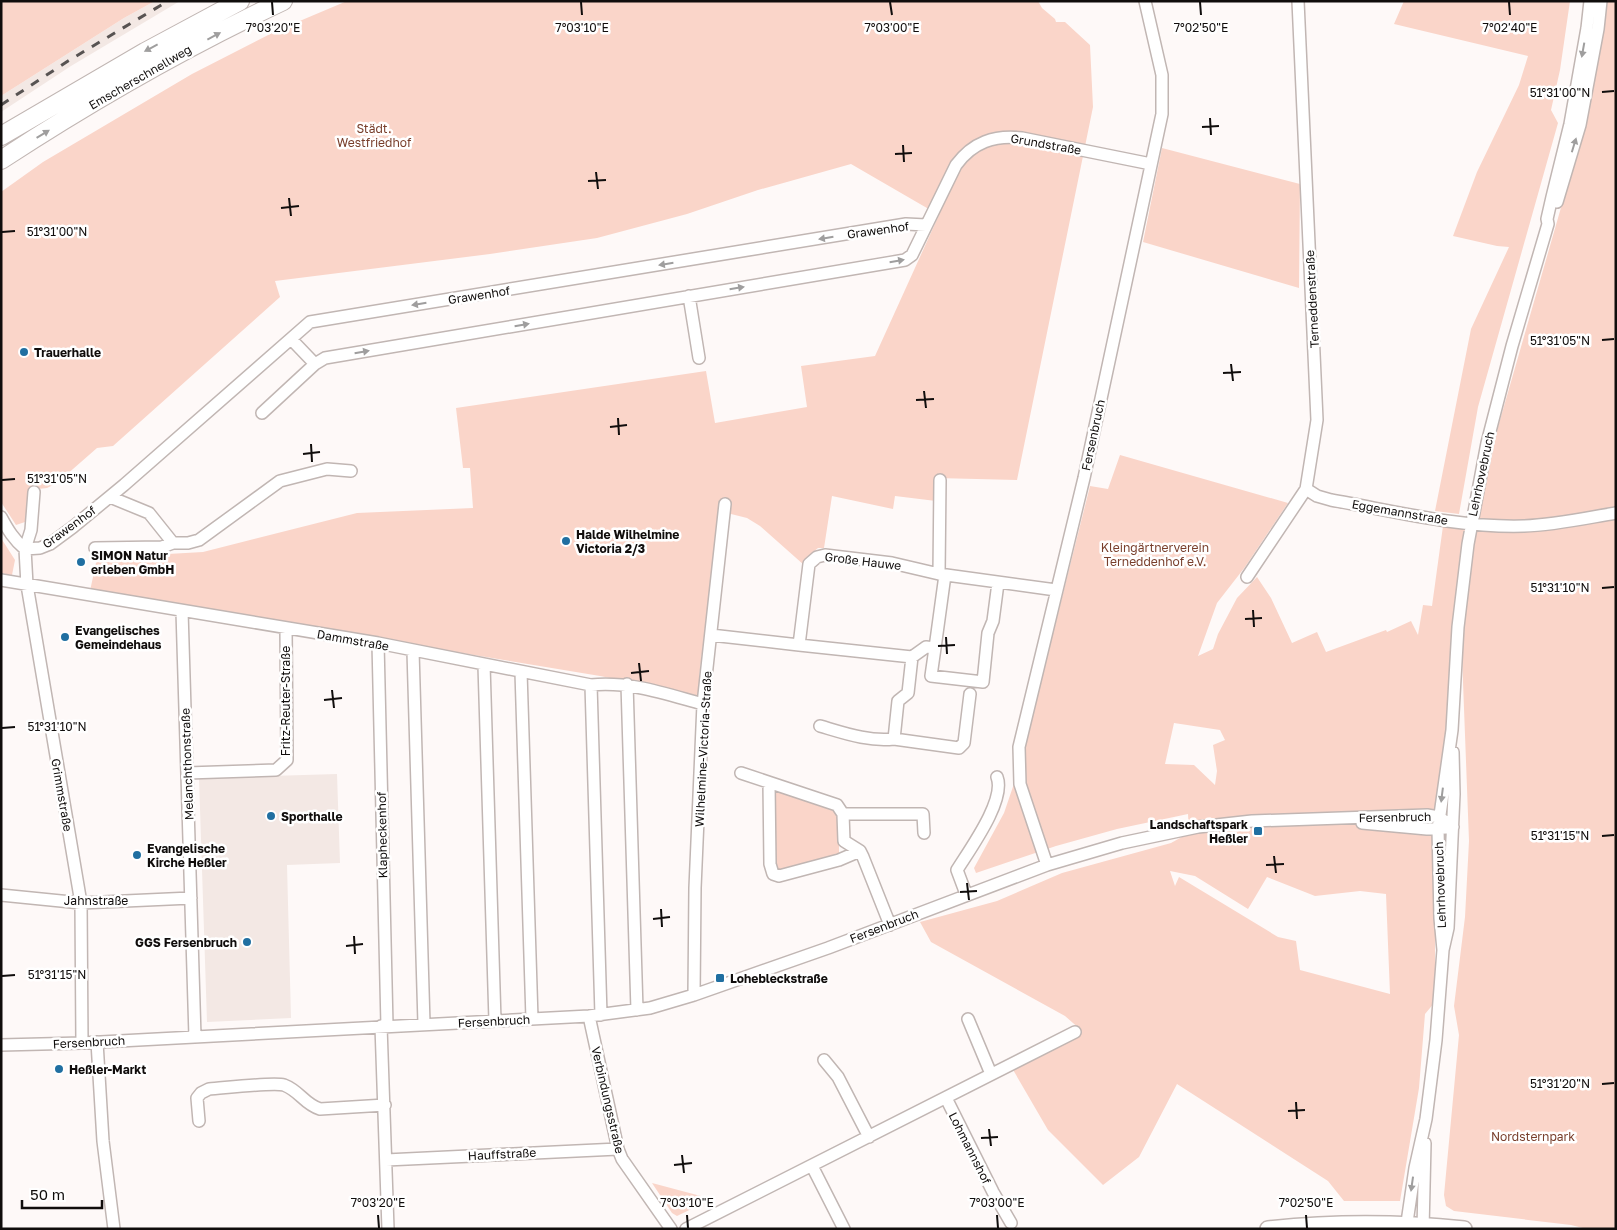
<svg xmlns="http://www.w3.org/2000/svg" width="1617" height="1230" viewBox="0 0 1617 1230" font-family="'Golos Text',sans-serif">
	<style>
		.built { fill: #f3e8e4 }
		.green { fill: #fad5c9; fill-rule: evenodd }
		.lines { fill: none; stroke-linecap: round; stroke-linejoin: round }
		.minor-casing { stroke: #c1b6b3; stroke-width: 14 }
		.major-casing { stroke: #c1b6b3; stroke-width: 18 }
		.highway-casing { stroke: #c1b6b3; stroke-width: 20 }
		.minor { stroke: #fff; stroke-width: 11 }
		.major { stroke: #fff; stroke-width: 15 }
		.highway { stroke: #fff; stroke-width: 18 }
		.rail { stroke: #575352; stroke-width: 3; stroke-dasharray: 9 9; stroke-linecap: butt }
		.oneway { fill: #9f9e9e }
		.ticks { fill: none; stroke: #100d0c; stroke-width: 2 }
		.poi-dot { fill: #206fa1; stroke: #fff; stroke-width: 2 }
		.labels { text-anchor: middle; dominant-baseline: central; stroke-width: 5; stroke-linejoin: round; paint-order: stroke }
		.street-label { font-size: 12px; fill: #100d0c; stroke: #fff }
		.park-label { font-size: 12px; fill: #783e2b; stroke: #fff }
		.poi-label { font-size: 12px; font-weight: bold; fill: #100d0c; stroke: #fff; text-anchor: start }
		.ticks-label { font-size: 12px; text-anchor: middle; fill: #100d0c; stroke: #fff; stroke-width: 5; stroke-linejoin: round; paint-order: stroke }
	</style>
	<rect width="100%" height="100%" fill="#fef9f8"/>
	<path class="built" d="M155,1H180L71,66L1,112V96L124,18Z
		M337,774L340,863L287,865L291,1018L207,1022L199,778Z"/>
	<path class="green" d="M1,1H155L124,18L1,96Z
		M347,1H1038L1042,8L1055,19L1056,22H1065L1090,45L1093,107L1017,480L936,478V501L895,496L893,509L832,496L824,548H818L805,559L804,565L760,526L747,518L719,511L699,678L700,696L600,676L90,591L97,558L203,552L357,513L473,508L470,468H463L456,408L706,371L715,423L807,407L801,366L875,356L939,215L851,164L758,190L687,214L597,238L490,254L275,281L280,297L113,446L97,448L57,483L47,488L29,490L25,522L16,525L1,502V192L43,162L192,74L276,31Z
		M1404,1H1570L1560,70L1551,110L1558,123L1478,407L1459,514L1435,511L1471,329L1509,247L1497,246L1453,236L1477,172L1519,85L1528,56L1394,24Z
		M1608,1H1616V1229H1587L1571,1225L1454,1211L1446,1206L1444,1195L1459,1035L1454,1006L1465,917L1469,841L1461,629L1472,549L1498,427L1583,131Z
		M1162,148L1300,184L1299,288L1143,242Z
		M1120,455L1288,503L1245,567L1217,603L1198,656L1213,649L1218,634L1237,598L1257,577L1271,598L1292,643L1317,632L1326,652L1386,630L1387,632L1411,621L1418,635L1423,605L1432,606L1443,526L1465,528L1452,628L1446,731L1435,844V1002L1425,1014L1419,1088L1400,1201H1344L1328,1181L1177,1084L1139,1157L1103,1185L1048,1130L1012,1068L1081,1030L1065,1016L931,942L920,922L997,901L1062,873L1171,843L1189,833L1188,814L1117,829L1056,846L976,873L974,868L1004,813L1019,769L1090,486L1108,489ZM1174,723L1220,730L1225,740L1213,745L1217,771L1215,785L1194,765L1165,764ZM1170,871L1195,876L1248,909L1267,877L1315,896L1360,891L1386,894L1390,994L1300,970L1296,941L1278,937L1179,877L1175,886Z
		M1,538L15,560L12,575L1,573Z
		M776,788L834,808L839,814V855L779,874L775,871L772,795Z
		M652,1183L712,1199L677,1216L672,1213Z"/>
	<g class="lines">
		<g class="minor-casing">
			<path id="minor" d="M1557,202L1580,125L1598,29L1601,1
				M689,296L699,358
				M292,340L315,364
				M262,413L315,364L325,358L905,260L912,255L956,165C973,142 994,135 1022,138L1151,164
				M1306,489L1317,496L1331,500C1394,511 1460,528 1524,526C1555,525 1586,518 1616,513
				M34,492L31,530L25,549L27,585L81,903L82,1043
				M110,497L149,513L173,543H188L199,540L280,481L327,469L351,471
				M1,517C8,530 14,540 25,549
				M95,548L162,547L173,543
				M25,549L40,548L50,544L73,527L124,485L310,322L906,224L926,225
				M939,574L940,480
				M1247,577L1306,489L1317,420L1298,1
				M1,580L378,643L591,685C630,681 666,694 703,704
				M182,611L195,1037
				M711,635L799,645L809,564L817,557L825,555L892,563L939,574L1056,590
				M378,643L387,1026
				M799,645L912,657
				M935,648L931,676L983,682L988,633L993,621L998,583
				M413,651L424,1024
				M484,665L495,1021
				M521,672L532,1019
				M627,684L637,1010
				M591,685L601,1015
				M820,726C844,733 869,742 894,739L898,701L908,693L912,657L926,647L935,648L945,575
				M894,739L959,748L964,743L970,694
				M187,773L276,770L287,760L286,628
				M741,773L837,805L843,814L844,841L860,851L863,857L890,925
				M769,783L770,864L773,874L779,876L839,860L860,851
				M843,814H923L924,833
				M1362,823L1427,829L1446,828
				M1047,865L1020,784L1019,747L1084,478L1162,114V75L1145,1
				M966,894L957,870C970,849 1006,800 997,777
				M1,895L81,903L191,898
				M1443,950L1440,918L1438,829L1452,730L1458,627L1468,544L1487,443L1512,346L1548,224L1547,219L1552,197L1570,124L1587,28L1590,1
				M694,995L695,888L703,704L725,504
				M589,1016L618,1149L622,1159L671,1229
				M968,1019L991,1074
				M381,1026L388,1229
				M97,1042L103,1141L114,1229
				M1,1045L82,1043L589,1016L650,1008L694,995L828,948L1047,865L1122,843L1198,827L1252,821L1427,815L1439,817L1453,827
				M824,1060L838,1077L869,1137
				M946,1098L993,1192L1011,1223
				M199,1121L197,1098L201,1093L209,1089C224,1088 273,1082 284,1085C300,1091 304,1104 320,1109L385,1105
				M386,1160L618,1149
				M812,1166L844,1229
				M686,1229L1075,1032
				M1406,1229L1415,1168L1426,1119L1436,1040L1443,950L1448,928L1454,794L1453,752
				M1423,1229L1425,1143"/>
		</g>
		<g class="major-casing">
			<path id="major" d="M1268,1229C1333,1222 1398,1222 1464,1229"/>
		</g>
		<g class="highway-casing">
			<path id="highway" d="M1,136L145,52L240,1
				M1,160C91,101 186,47 283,1"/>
		</g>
		<use href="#minor" class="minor"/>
		<use href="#major" class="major"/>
		<use href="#highway" class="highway"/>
		<path class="rail" d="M1,105L68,61L168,1"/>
	</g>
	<defs><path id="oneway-solid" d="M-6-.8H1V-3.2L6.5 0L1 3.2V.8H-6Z" transform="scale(1.25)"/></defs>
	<g class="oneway">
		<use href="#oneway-solid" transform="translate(214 36) rotate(-28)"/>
		<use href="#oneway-solid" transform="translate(151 48) rotate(152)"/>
		<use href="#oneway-solid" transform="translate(1583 50) rotate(100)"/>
		<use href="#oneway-solid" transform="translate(43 134) rotate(-31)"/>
		<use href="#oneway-solid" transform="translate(1574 145) rotate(-73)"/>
		<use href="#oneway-solid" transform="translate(826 238) rotate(171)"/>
		<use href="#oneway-solid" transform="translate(897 261) rotate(-10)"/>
		<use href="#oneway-solid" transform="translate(666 264) rotate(171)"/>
		<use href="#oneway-solid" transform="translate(737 288) rotate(-9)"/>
		<use href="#oneway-solid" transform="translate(419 304) rotate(171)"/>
		<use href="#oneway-solid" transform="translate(522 325) rotate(-10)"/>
		<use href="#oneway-solid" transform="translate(362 352) rotate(-10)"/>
		<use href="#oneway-solid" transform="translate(1442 795) rotate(97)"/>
		<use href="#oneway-solid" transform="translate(1412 1184) rotate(98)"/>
	</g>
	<path class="ticks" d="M272,2L273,15M581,2L582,15M890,2L892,15M1200,2L1201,15M1509,2L1510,15M1602,92L1614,91M1210,118L1211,135M1202,127L1219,126M903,145L904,162M895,154L912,153M596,172L598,189M588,181L606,180M289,198L291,216M281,208L299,206M2,232L15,231M1602,340L1614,339M1231,364L1233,381M1223,373L1241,372M924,391L926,408M916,400L934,399M618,418L619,435M610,427L627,425M311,444L312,462M303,454L320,452M2,480L15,479M1602,588L1614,587M1253,610L1254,627M1245,619L1262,618M946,637L947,654M938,646L955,645M639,663L641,681M631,673L649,671M332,690L334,708M324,700L342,698M2,728L15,727M1602,836L1614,835M1274,856L1276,873M1266,865L1284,864M967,883L969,900M960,892L977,891M661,909L662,927M653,919L670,917M354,936L355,954M346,946L363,944M2,976L15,975M1602,1084L1614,1083M1296,1102L1297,1119M1288,1111L1305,1110M989,1129L991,1146M981,1138L998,1137M682,1155L684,1173M674,1165L692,1163M378,1215L379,1228M687,1215L688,1228M997,1215L998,1228M1306,1215L1307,1228"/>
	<g class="poi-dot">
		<circle cx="24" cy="352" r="5"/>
		<circle cx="566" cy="541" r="5"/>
		<circle cx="81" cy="562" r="5"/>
		<circle cx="65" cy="637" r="5"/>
		<circle cx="271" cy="816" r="5"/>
		<rect x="1253" y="826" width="10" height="10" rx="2.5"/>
		<circle cx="137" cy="855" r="5"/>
		<circle cx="247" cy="942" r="5"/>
		<rect x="715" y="973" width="10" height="10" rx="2.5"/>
		<circle cx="59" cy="1069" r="5"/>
	</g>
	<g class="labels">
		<g class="street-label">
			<text transform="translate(140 77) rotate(-30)">Emscherschnellweg</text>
			<text transform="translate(1046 144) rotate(10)">Grundstraße</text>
			<text transform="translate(878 230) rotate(-8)">Grawenhof</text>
			<text transform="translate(479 295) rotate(-9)">Grawenhof</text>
			<text transform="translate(1312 299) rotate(-93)">Terneddenstraße</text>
			<text transform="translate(1093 435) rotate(-78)">Fersenbruch</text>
			<text transform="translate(1481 474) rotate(-78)">Lehrhovebruch</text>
			<text transform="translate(1400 512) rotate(10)">Eggemannstraße</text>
			<text transform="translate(69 527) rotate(-36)">Grawenhof</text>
			<text transform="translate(863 561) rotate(7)">Große Hauwe</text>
			<text transform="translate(353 640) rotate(10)">Dammstraße</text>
			<text transform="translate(285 701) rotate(-90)">Fritz-Reuter-Straße</text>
			<text transform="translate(703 749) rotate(-87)">Wilhelmine-Victoria-Straße</text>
			<text transform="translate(187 764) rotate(-92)">Melanchthonstraße</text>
			<text transform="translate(62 795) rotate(80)">Grimmstraße</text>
			<text transform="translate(1395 817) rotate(-1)">Fersenbruch</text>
			<text transform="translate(382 835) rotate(-91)">Klapheckenhof</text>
			<text transform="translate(1440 885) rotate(-92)">Lehrhovebruch</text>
			<text x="96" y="900">Jahnstraße</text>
			<text transform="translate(884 926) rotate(-21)">Fersenbruch</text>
			<text transform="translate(494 1021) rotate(-3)">Fersenbruch</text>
			<text transform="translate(89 1042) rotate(-3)">Fersenbruch</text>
			<text transform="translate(608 1100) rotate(77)">Verbindungsstraße</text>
			<text transform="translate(970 1148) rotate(63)">Lohmannshof</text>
			<text transform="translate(502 1154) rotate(-3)">Hauffstraße</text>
		</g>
		<g class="park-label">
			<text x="374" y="128">Städt.<tspan x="374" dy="14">Westfriedhof</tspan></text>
			<text x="1155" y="547">Kleingärtnerverein<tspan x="1155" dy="14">Terneddenhof e.V.</tspan></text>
			<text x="1533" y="1136">Nordsternpark</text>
		</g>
		<g class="poi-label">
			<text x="34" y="352">Trauerhalle</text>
			<text x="576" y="534">Halde Wilhelmine<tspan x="576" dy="14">Victoria 2/3</tspan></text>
			<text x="91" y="555">SIMON Natur<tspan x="91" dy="14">erleben GmbH</tspan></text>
			<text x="75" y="630">Evangelisches<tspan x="75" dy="14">Gemeindehaus</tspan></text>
			<text x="281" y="816">Sporthalle</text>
			<text x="1248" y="824" text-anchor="end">Landschaftspark<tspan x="1248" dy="14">Heßler</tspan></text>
			<text x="147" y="848">Evangelische<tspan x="147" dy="14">Kirche Heßler</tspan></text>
			<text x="237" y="942" text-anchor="end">GGS Fersenbruch</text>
			<text x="730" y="978">Lohebleckstraße</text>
			<text x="69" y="1069">Heßler-Markt</text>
		</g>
	</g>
	<g class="ticks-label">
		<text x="273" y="32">7°03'20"E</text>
		<text x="582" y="32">7°03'10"E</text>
		<text x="892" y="32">7°03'00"E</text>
		<text x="1201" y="32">7°02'50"E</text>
		<text x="1510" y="32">7°02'40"E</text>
		<text x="1560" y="97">51°31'00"N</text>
		<text x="57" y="236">51°31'00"N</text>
		<text x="1560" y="345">51°31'05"N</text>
		<text x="57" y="483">51°31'05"N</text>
		<text x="1560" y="592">51°31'10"N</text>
		<text x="57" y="731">51°31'10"N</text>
		<text x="1560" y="840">51°31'15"N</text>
		<text x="57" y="979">51°31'15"N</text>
		<text x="1560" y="1088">51°31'20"N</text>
		<text x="378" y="1207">7°03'20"E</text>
		<text x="687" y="1207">7°03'10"E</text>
		<text x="997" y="1207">7°03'00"E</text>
		<text x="1306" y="1207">7°02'50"E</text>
	</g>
	<rect width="1617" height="1230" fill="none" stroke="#100d0c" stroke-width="5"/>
	<path d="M22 1200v8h80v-8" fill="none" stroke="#100d0c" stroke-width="2.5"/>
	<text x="30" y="1200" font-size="15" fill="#100d0c" stroke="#ffffff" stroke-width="4" paint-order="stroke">50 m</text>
</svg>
